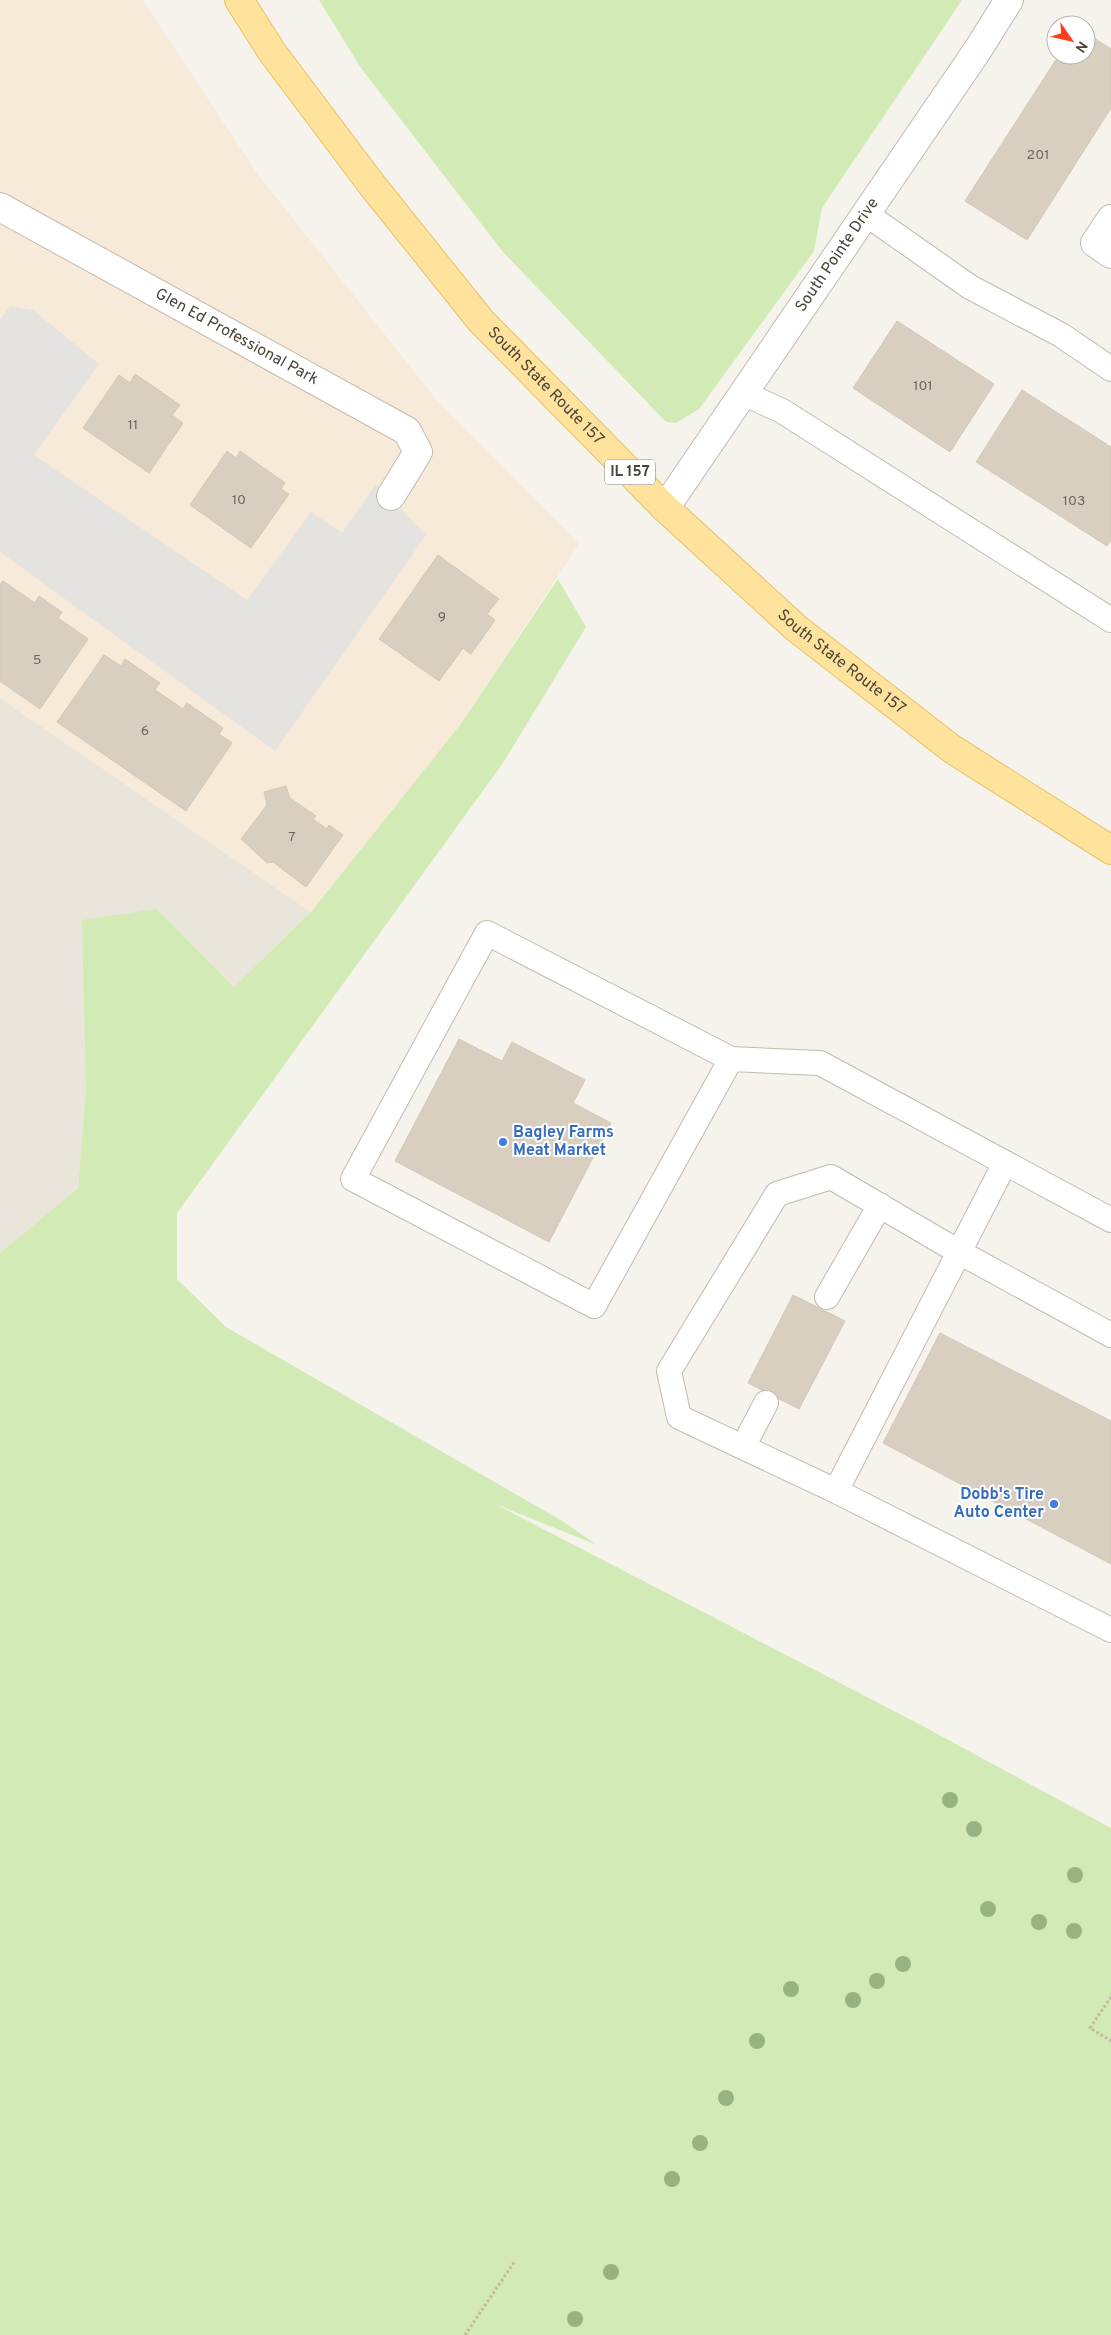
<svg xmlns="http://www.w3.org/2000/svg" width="1111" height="2335" viewBox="0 0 1111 2335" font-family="Overpass,sans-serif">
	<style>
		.residential { fill: #eae5da }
		.commercial { fill: #f7ead8 }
		.green { fill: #d2eab5 }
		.parking { fill: #e5e3e0 }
		.building { fill: #d8cfc1; stroke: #d3c7b4 }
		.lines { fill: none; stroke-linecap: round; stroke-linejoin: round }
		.service-casing { stroke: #c2bbae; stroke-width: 26 }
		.minor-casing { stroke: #c2bbae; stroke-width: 30 }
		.primary-casing { stroke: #e6c16a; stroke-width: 30 }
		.path { stroke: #c4b79f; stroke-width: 3; stroke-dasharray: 2.5 2.5; stroke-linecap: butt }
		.service { stroke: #fff; stroke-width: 24 }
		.minor { stroke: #fff; stroke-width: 28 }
		.primary { stroke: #ffe39c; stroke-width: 28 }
		.tree { fill: #97b381 }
		.shop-dot { fill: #3f7fe0; stroke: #fff; stroke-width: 2 }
		.labels { text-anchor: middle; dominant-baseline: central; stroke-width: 4; stroke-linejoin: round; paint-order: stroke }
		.number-label { font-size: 14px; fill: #6e675b }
		.shield { fill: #fff; stroke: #817c74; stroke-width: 1 }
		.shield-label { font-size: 15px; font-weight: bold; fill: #4b4439 }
		.street-label { font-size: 16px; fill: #4b4439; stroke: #fff }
		.shop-label { font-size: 16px; font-weight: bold; fill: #366cbe; stroke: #fff; text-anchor: start }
	</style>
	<rect width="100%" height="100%" fill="#f6f3ec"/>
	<path class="residential" d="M0,698L311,912L234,987L157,909L86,1088L78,1188L0,1253Z"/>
	<path class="commercial" d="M0,0H143L256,172L435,398L579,544L460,725L311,912L0,698Z"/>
	<path class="green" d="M319,0H962L822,208L814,251L699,409L676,423L666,422L503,252L361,68Z
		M558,579L586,627L503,763L177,1213V1279L226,1327L564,1522L597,1545L495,1504L919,1724L1111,1828V2335H0V1253L78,1188L86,1088L82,920L157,909L234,987L311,912L460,725Z"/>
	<path class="parking" d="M10,306L33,310L99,364L34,455L247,600L311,512L342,533L376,484L426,535L275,751L0,552V320Z"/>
	<path class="building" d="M1086,33L1111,49V108L1027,240L965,201L1059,55H1086Z
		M897,321L994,384L950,452L853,388Z
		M135,374L180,405L172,415L183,423L149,473L83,428L119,375L130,383Z
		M1022,390L1111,447V540L1107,546L976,462Z
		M227,451L236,458L240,451L285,483L281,489L289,494L251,548L190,505Z
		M438,555L499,599L487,614L495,620L471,654L463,648L439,681L379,639Z
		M3,581L35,603L39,596L62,612L58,618L88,639L40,709L0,681V585Z
		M104,655L121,666L125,659L160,683L155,690L183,709L187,703L223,728L219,734L232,743L186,811L57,722Z
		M286,786L290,798L316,816L313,819L327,829L329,825L343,835L306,887L273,862L267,863L241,839L267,805L264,792Z
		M459,1039L502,1061L512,1042L585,1080L573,1103L611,1123L549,1242L395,1161Z
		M793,1295L845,1321L799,1409L748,1383Z
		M940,1333L1111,1421V1564L883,1443Z"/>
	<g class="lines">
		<g class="service-casing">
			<path id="service" d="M866,214L970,287L1061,335L1111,369
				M743,393L782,411L1111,620
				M731,1059L594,1306L353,1179L487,933L731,1059L820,1063L1111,1220
				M1005,1163L836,1491L1111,1630
				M827,1297L880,1205
				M743,1447L766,1403
				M836,1491L679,1417L669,1371L777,1194L831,1177L959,1252L1111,1335"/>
		</g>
		<g class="minor-casing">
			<g id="minor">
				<path id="s1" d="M0,207L407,431L418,452L391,496"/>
				<path d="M1111,219L1095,243L1111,254"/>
				<path id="s2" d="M665,508L977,51L1009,0"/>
			</g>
		</g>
		<g class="primary-casing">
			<g id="primary">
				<path id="s3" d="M239,0L272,52L372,185L481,321L665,508L796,628L952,749L1111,850"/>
			</g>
		</g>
		<path class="path" d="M1111,1997L1090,2028L1111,2041
			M465,2335L515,2261"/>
		<use href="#service" class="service"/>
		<use href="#minor" class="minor"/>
		<use href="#primary" class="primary"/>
	</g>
	<g class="tree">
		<circle cx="950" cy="1800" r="8"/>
		<circle cx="974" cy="1829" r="8"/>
		<circle cx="1075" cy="1875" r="8"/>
		<circle cx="988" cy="1909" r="8"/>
		<circle cx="1039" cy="1922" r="8"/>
		<circle cx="1074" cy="1931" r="8"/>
		<circle cx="903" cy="1964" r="8"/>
		<circle cx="877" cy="1981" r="8"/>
		<circle cx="791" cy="1989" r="8"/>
		<circle cx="853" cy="2000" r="8"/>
		<circle cx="757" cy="2041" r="8"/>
		<circle cx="726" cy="2098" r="8"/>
		<circle cx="700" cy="2143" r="8"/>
		<circle cx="672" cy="2179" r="8"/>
		<circle cx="611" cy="2272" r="8"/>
		<circle cx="575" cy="2319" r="8"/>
	</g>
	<g class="shop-dot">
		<circle cx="503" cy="1142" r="5"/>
		<circle cx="1054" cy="1504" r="5"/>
	</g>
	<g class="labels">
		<g class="number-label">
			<text x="1038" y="155">201</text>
			<text x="923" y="386">101</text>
			<text x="133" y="425">11</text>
			<text x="239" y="500">10</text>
			<text x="1074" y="501">103</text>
			<text x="442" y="617">9</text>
			<text x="37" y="660">5</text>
			<text x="145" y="731">6</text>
			<text x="292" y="837">7</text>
		</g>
		<rect class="shield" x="605" y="459.5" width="50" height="25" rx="4"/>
		<g class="shield-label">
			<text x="630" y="472">IL 157</text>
		</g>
		<g class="street-label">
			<text stroke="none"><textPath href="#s2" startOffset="306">South Pointe Drive</textPath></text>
			<text stroke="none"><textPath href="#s1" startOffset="270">Glen Ed Professional Park</textPath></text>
			<text stroke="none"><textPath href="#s3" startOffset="494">South State Route 157</textPath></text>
			<text stroke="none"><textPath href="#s3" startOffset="899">South State Route 157</textPath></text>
		</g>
		<g class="shop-label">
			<text x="513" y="1133">Bagley Farms<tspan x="513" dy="18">Meat Market</tspan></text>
			<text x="1044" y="1495" text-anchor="end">Dobb's Tire<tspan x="1044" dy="18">Auto Center</tspan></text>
		</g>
	</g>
	<g transform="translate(1071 40) rotate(124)"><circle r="24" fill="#ffffff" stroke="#b7b4b0"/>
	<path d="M0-4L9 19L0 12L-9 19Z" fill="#fc3f1d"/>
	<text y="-8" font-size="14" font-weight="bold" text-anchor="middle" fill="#4b4439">N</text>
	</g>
</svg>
